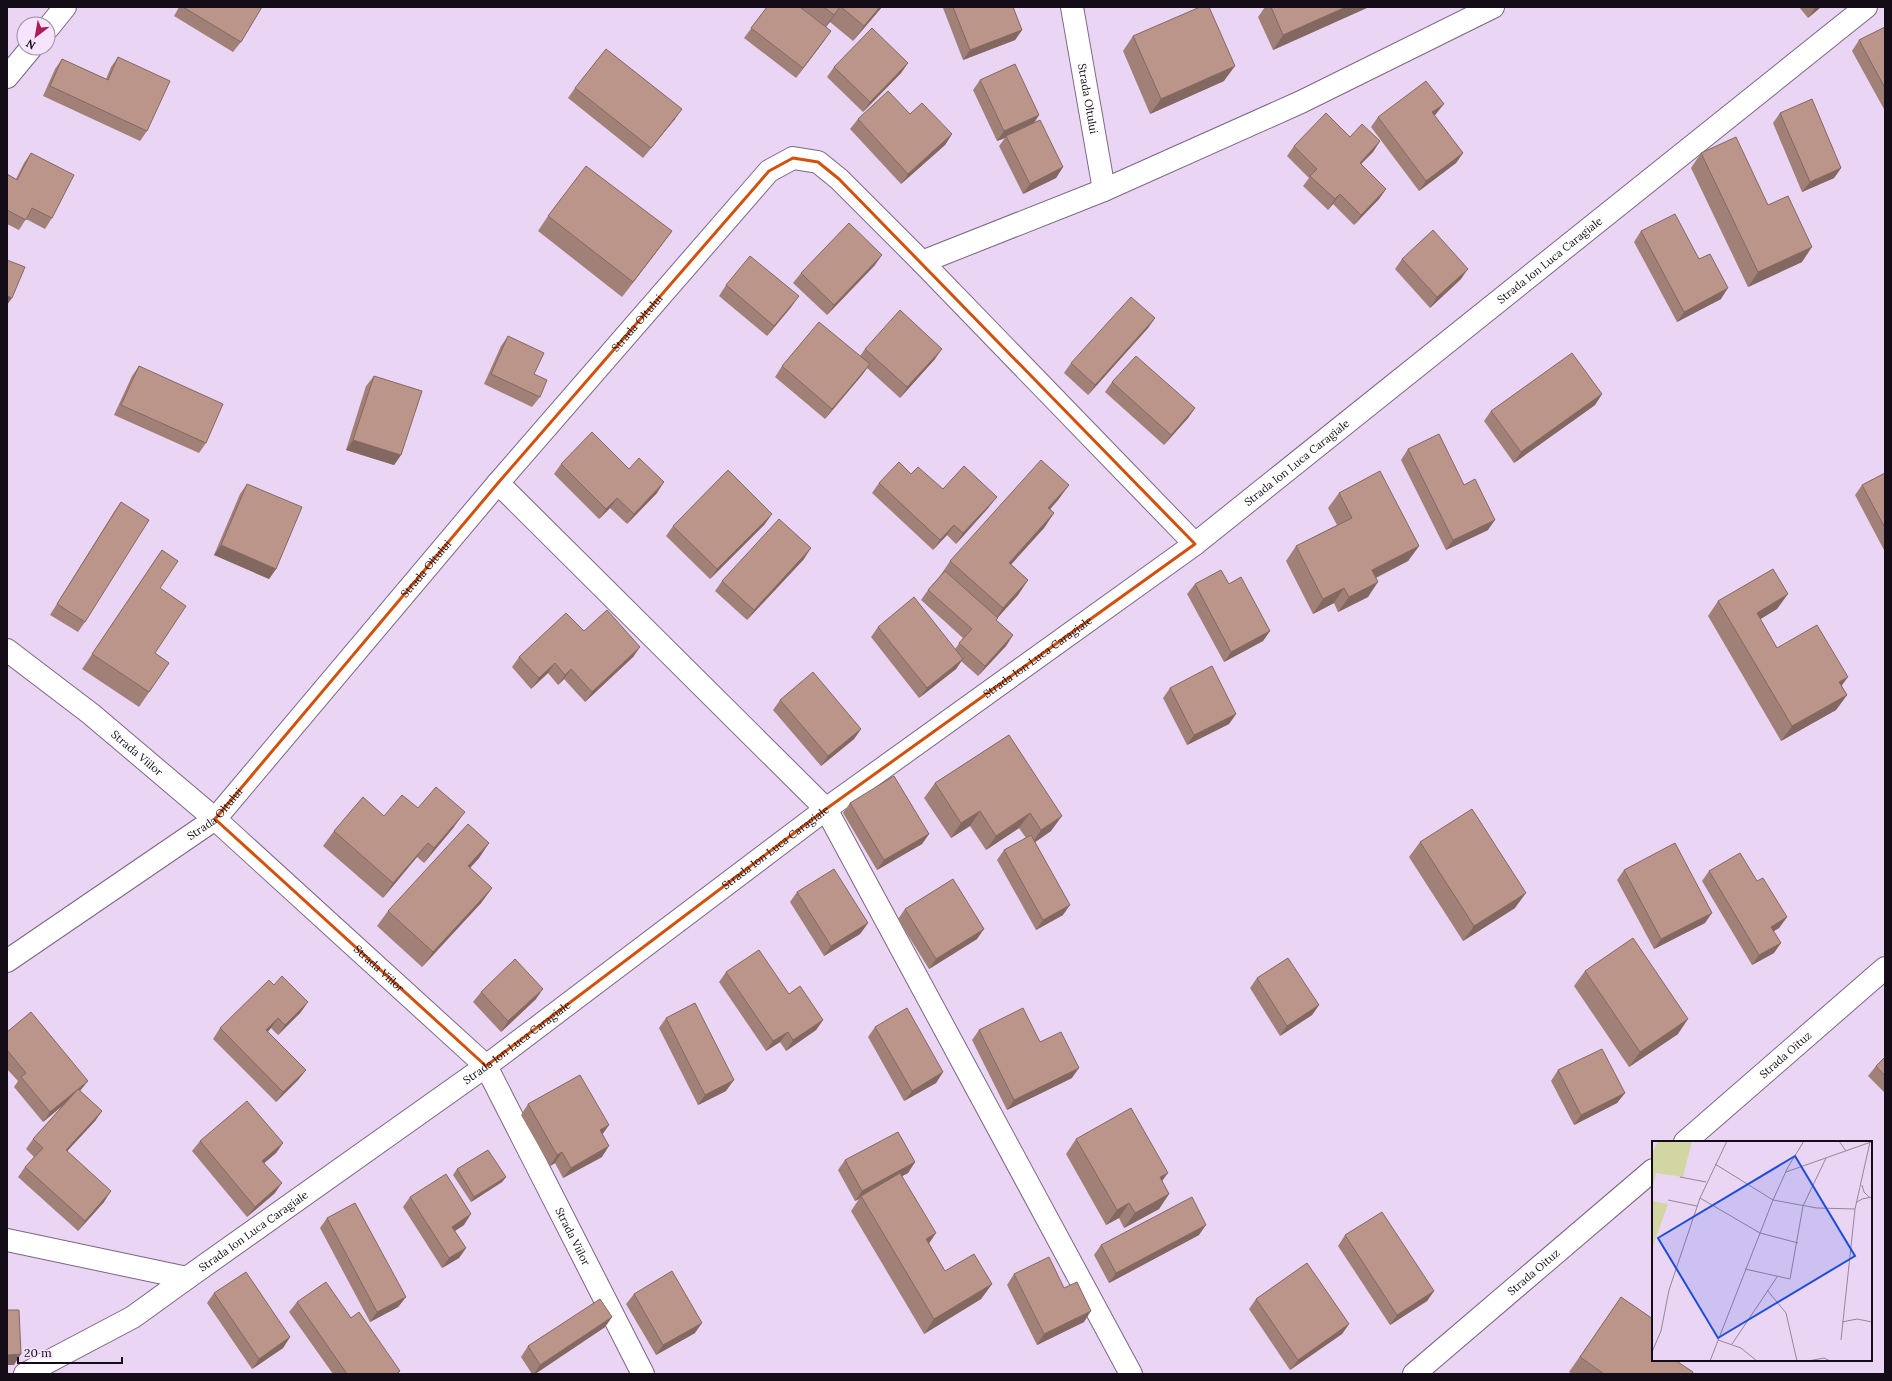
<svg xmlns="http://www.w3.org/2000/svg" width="1892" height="1381" viewBox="0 0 1892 1381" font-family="Lora,serif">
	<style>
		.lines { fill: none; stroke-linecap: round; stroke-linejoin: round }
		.minor-casing { stroke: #7b6783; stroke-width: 24 }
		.minor { stroke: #fff; stroke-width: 22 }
		.wall { fill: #a18077 }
		.shaded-wall { fill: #836861 }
		.building { fill: #bb958a; stroke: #836861 }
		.marked { fill: none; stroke: #d3510d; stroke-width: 3; stroke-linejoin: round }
		.labels { text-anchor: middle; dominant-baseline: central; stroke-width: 4; stroke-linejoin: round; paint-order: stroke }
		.street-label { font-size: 11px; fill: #140d17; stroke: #f6e4fe }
		.inset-road { fill: none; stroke: #95859c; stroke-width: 1 }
		.view { fill: #1d4ed8; fill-opacity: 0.15; stroke: #1d4ed8; stroke-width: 2 }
		.inset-edge { fill: none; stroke: #140d17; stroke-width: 2 }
	</style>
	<rect width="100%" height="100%" fill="#ebd5f5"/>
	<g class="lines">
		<g class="minor-casing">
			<g id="minor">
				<path id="s1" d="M1072,7L1104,190"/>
				<path d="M48,28L65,7"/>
				<path d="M7,77L31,48"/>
				<path d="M922,262L1104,190L1301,102L1493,7"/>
				<path d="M498,483L826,809L1131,1374"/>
				<path id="s2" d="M7,650L91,714L215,819L486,1066L643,1374"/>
				<path id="s3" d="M7,961L215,819L498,483L769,171L793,158L818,162L839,179L922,262L1195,544"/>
				<path id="s4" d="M1685,1142L1885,968"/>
				<path d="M7,1240L187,1278"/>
				<path id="s5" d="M25,1374L133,1317L187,1278L486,1066L826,809L1195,544L1866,7"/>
				<path id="s6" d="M1414,1374L1653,1170"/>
			</g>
		</g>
		<use href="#minor" class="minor"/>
	</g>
	<path class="wall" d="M179,7H262L241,42L233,52L174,16Z
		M767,7H882L853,41L830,22L826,27L824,41L796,78L744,38Z
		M943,7H1013L1022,30L1015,40L963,60L943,8Z
		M1265,7H1369L1273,50L1258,17Z
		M1799,7H1821L1808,18Z
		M1885,27V111L1852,51L1859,40Z
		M1133,36L1224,81L1150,114L1123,51Z
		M118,57L147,131L140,141L43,96L55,69L62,59L106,79L111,67Z
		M908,63L901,73L863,112L827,77L834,67Z
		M980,80L1039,115L1035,122L1063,167L1056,178L1023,194L999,146L1005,138L997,141L973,90Z
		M575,88L675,119L643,158L568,98Z
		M1780,113L1841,168L1834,178L1802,192L1773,123Z
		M910,114L952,134L945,145L901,184L850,129L858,119Z
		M1436,114L1434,116L1463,153L1456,163L1419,191L1371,127L1378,117Z
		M1350,137L1380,141L1373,152L1361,164L1386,189L1379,199L1354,225L1333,204L1328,210L1303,186L1309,178L1287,156L1294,146Z
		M31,153L52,218L45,229L26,219L19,230L7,224V174L16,179L24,163Z
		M1701,153L1768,205L1802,262L1748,287L1691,168Z
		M548,216L672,231L661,246L622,297L538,231Z
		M1641,231L1699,259L1721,299L1677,322L1634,242Z
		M1402,259L1461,279L1430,308L1395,269Z
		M875,265L827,315L793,283L801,273Z
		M726,285L792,306L767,336L719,296Z
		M1155,318L1148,328L1088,395L1064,373L1071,363Z
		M508,336L534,374L540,397L532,407L484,384L501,346Z
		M865,349L935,359L900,398L867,368L862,375L825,419L775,377L782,366L860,356Z
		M139,366L206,443L199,453L114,415L132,376Z
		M374,376L401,455L394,465L346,450L366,386Z
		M1112,382L1195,408L1188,418L1164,445L1105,392Z
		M1602,394L1595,405L1514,463L1484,421L1491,411Z
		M1408,449L1464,485L1488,530L1446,550L1401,460Z
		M561,464L629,469L657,493L627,524L610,508L599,519L554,474Z
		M1885,473V552L1855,495L1862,485Z
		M911,474L943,489L989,507L956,544L947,535L933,550L872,493L879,483Z
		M247,484L276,569L269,579L214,555L240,494Z
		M1069,485L1058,500L1050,509L1054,513L1044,528L1011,564L1028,580L1018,595L998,617L996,620L1013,635L1006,646L978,676L961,661L956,669L919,698L871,637L878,627L955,649L963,638L921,600L928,590L940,576L950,561Z
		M1339,493L1419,546L1408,561L1376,578L1368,597L1338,612L1334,603L1313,614L1286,561L1296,546L1337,525L1328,508Z
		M121,502L85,622L78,632L50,615L114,512Z
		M765,524L710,579L666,536L673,526Z
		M162,550L155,653L169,663L139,707L82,669Z
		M804,559L747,620L715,591L722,581Z
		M1195,584H1229L1270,631L1263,641L1224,662L1187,594Z
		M1718,601L1777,609L1760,619L1777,648L1842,686L1847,695L1836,710L1781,741L1708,616Z
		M584,631L640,647L633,657L585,702L564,679L558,685L548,673L531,689L512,667L519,657Z
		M1170,688L1236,714L1229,724L1187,745L1163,698Z
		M780,700L861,729L854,739L821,766L773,710Z
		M1009,735L1051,831L1035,842L1063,915L1036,930L997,860L1004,850L1026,838L1019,828L986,850L970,826L951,838L924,798L935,783Z
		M850,803L929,834L922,844L877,870L843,813Z
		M418,808L454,827L424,863L417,857L383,898L323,846L334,831L384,816Z
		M1420,842L1515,908L1463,941L1409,857Z
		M489,843L479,858L470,868L492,888L481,903L422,967L377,926L388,911Z
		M1624,870L1705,923L1654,949L1617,880Z
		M1709,871L1757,881L1787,917L1779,928L1774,931V953L1752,965L1702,881Z
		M797,892L868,923L860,934L824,956L790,902Z
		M905,909L977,939L929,969L898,919Z
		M1585,971L1678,1034L1629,1067L1574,986Z
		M726,972L823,1020L816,1030L786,1051L780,1042L766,1051L719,982Z
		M1257,978L1319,1005L1312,1015L1280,1036L1250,988Z
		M481,992L536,999L501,1032L473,1002Z
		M301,1012L278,1035L271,1028L268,1032L306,1070L298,1080L276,1102L213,1039L220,1028Z
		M666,1018L726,1091L698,1105L659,1028Z
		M875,1027L943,1072L936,1083L904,1101L868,1037Z
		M979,1030L1040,1042L1072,1078L1007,1110L972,1040Z
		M7,1032L80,1091L102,1111L95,1121L67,1151L104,1202L78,1231L18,1177L25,1167L34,1157L26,1149L33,1139L67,1102L43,1122L14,1087L18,1081L7,1069Z
		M1885,1057V1093L1868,1076L1876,1066Z
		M1558,1070L1625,1093L1617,1103L1574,1125L1551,1081Z
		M528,1104L609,1125L602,1134V1157L563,1178L555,1163L550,1166L521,1115Z
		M1076,1139L1162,1181L1169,1194L1159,1209L1124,1228L1119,1218L1106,1225L1066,1154Z
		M200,1141L283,1143L276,1153L264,1163L275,1193L247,1217L192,1151Z
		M845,1160L915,1162L908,1173L902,1176L929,1243L945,1271L992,1284L981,1299L924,1334L851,1211L859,1199L855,1201L838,1170Z
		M457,1169L506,1177L502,1182L471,1202L453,1175Z
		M410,1197L464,1225L455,1231L466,1248L459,1258L442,1268L403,1207Z
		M327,1218L406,1297L398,1307L370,1322L320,1228Z
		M1199,1235L1109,1283L1094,1255L1101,1245Z
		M1345,1235L1434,1291L1427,1301L1390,1325L1338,1246Z
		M1014,1274L1064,1288L1084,1322L1037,1345L1007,1285Z
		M214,1293L290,1337L283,1348L252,1369L207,1303Z
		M634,1294L695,1333L656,1355L626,1304Z
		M1621,1297L1652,1344L1692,1374H1572L1569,1372Z
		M1256,1299L1349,1324L1342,1334L1290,1370L1249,1309Z
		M297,1302L351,1318L400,1371L398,1374H333L289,1312Z
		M612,1317L605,1327L535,1374H532L521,1357L528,1346Z"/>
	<path class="shaded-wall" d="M840,7L830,22L823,30L834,15Z
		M880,7H882L853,41L864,26Z
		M1346,7H1369L1273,50L1283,35Z
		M1816,7H1821L1808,18L1815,8Z
		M1022,30L1015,40L963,60L970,50Z
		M831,31L824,41L796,78L803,68Z
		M908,63L901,73L863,112L870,102Z
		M1235,66L1224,81L1150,114L1161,99Z
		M1444,104L1436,114L1425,123L1432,112Z
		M682,109L675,119L643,158L651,148Z
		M1039,115L1032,125L1006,136L1005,138L997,141L1004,131Z
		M952,134L945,145L901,184L908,174Z
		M1380,141L1373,152L1352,173L1360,163Z
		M1463,153L1456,163L1419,191L1426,181Z
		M1063,167L1056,178L1023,194L1030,184Z
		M1841,168L1834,178L1802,192L1810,182Z
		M1386,189L1379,199L1354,225L1361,215Z
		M1340,194L1333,204L1328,210L1335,199Z
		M672,231L661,246L622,297L633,282Z
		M1812,247L1802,262L1748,287L1758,272Z
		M882,255L875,265L827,315L834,305Z
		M1468,269L1461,279L1430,308L1437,297Z
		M1728,288L1721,299L1677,322L1684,312Z
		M7,296L12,298L7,305Z
		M799,296L792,306L767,336L774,326Z
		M1155,318L1148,328L1088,395L1095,385Z
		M942,349L935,359L900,398L907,387Z
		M870,364L862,375L825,419L832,409Z
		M1602,394L1595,405L1514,463L1521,452Z
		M1195,408L1188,418L1164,445L1171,435Z
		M353,440L401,455L394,465L346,450Z
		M664,482L657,493L627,524L634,514Z
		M1069,485L1058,500L1038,523L1048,508Z
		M997,497L989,507L956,544L963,533Z
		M617,498L610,508L599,519L606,509Z
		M1054,513L1044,528L999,578L1009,563Z
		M772,514L765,524L710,579L717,569Z
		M1495,520L1488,530L1446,550L1453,540Z
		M954,525L947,535L933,550L940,540Z
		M221,545L276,569L269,579L214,555Z
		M1419,546L1408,561L1361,585L1372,570Z
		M811,548L804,559L747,620L754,610Z
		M1028,580L1018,595L993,623L1003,608Z
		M1378,582L1368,597L1338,612L1349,597Z
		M1344,588L1334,603L1313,614L1323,599Z
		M1788,594L1777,609L1746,628L1757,613Z
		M1270,631L1263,641L1224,662L1231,652Z
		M1013,635L1006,646L978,676L985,666Z
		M640,647L633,657L585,702L592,692Z
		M963,659L956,669L919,698L927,688Z
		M555,663L548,673L531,689L539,678Z
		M571,669L564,679L558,685L565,675Z
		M1848,677L1837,692L1839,682Z
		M1847,695L1836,710L1781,741L1792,726Z
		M1236,714L1229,724L1187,745L1194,735Z
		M861,729L854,739L821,766L828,756Z
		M980,811L970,826L951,838L961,823Z
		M465,812L454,827L424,863L434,848Z
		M1030,813L1019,828L986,850L996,836Z
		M1062,816L1051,831L1031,845L1041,830Z
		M929,834L922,844L877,870L884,860Z
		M428,843L417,857L383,898L393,883Z
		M489,843L479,858L458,881L468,866Z
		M492,888L481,903L422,967L433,952Z
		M1526,893L1515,908L1463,941L1474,926Z
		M1070,905L1063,915L1036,930L1043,920Z
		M1712,913L1705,923L1654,949L1661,939Z
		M1787,917L1779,928L1764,937L1771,927Z
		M868,923L860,934L824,956L831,946Z
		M984,929L977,939L929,969L936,959Z
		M1781,943L1774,953L1752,965L1759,955Z
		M543,989L536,999L501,1032L508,1021Z
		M308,1002L301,1012L278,1035L285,1025Z
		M1319,1005L1312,1015L1280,1036L1287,1026Z
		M278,1018L271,1028L259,1040L266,1030Z
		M1688,1019L1678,1034L1629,1067L1640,1052Z
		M823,1020L816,1030L786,1051L793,1040Z
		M788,1032L780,1042L766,1051L773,1041Z
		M1079,1068L1072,1078L1007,1110L1014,1100Z
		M306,1070L298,1080L276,1102L283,1092Z
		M943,1072L936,1083L904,1101L912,1091Z
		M734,1080L726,1091L698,1105L705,1095Z
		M88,1081L80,1091L43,1122L50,1112Z
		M1625,1093L1617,1103L1574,1125L1581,1115Z
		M102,1111L95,1121L59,1160L66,1150Z
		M609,1125L602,1135L600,1130Z
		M283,1143L276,1153L255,1171L262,1161Z
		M609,1146L602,1157L563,1178L571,1168Z
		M562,1152L555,1163L550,1166L557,1155Z
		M915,1162L908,1173L862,1198L861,1196L859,1199L855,1201L862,1191Z
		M1168,1173L1157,1188L1160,1177Z
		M506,1177L502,1182L471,1202L474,1197Z
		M282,1183L275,1193L247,1217L255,1207Z
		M111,1191L104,1202L78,1231L85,1221Z
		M1169,1194L1159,1209L1124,1228L1135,1213Z
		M1129,1203L1119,1218L1106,1225L1117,1210Z
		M471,1214L464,1225L445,1237L452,1227Z
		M1206,1225L1199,1235L1109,1283L1116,1273Z
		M936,1233L926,1248V1239Z
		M466,1248L459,1258L442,1268L449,1258Z
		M992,1284L981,1299L924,1334L934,1319Z
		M1434,1291L1427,1301L1390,1325L1397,1315Z
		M406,1297L398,1307L370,1322L377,1312Z
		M1091,1311L1084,1322L1037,1345L1044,1334Z
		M612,1317L605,1327L535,1374H534L540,1365Z
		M702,1323L695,1333L656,1355L663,1345Z
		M1349,1324L1342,1334L1290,1370L1298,1360Z
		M290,1337L283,1348L252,1369L259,1359Z
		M21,1354L14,1365H7V1355Z"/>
	<path class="building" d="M183,7H262L241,42Z
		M767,7H800L831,31L803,68L751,28Z
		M824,7H840L834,15Z
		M841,7H880L864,26Z
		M953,7H1013L1022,30L970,50Z
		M1200,7H1209L1235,66L1161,99L1133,36Z
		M1271,7H1346L1283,35Z
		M1885,27V88L1859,40Z
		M872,28L908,63L870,102L834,67Z
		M606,49L682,109L651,148L575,88Z
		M118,57L170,81L147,131L50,86L62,59L108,80Z
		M1015,64L1039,115L1004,131L980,80Z
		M1426,81L1444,104L1432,112L1463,153L1426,181L1378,117Z
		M888,91L910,114L922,103L952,134L908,174L858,119Z
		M1812,99L1841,168L1810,182L1780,113Z
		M1326,113L1350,137L1362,124L1380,141L1360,163L1386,189L1361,215L1340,194L1335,199L1310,176L1317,169L1294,146Z
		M1040,120L1063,167L1030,184L1006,136Z
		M1736,137L1768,205L1788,196L1812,247L1758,272L1701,153Z
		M31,153L74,175L52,218L32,208L26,220L7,210V174L17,180Z
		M586,166L672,231L633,282L548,216Z
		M1675,214L1699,259L1710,254L1728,288L1684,312L1641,231Z
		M849,223L882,255L834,305L801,273Z
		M1433,230L1468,269L1437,297L1402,259Z
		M750,256L799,296L774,326L726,285Z
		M7,260L25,267L12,298L7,296Z
		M1131,297L1155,318L1095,385L1071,363Z
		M900,310L942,349L907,387L865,349Z
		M819,322L870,364L832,409L782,366Z
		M508,336L544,353L534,374L547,380L540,397L491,374Z
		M1572,353L1602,394L1521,452L1491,411Z
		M1136,356L1195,408L1171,435L1112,382Z
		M139,366L223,404L206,443L121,405Z
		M374,376L422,391L401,455L353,440Z
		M592,432L629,469L639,458L664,482L634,514L617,498L606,509L561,464Z
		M1439,434L1464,485L1475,479L1495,520L1453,540L1408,449Z
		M1041,460L1069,485L1048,508L1054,513L1009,563L1028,580L1003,608L950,561Z
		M899,462L911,474L918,467L943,489L964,466L997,497L963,533L954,525L940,540L879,483Z
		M728,470L772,514L717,569L673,526Z
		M1380,471L1419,546L1372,570L1378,582L1349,597L1344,588L1323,599L1296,546L1352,518L1339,493Z
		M1885,473V528L1862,485Z
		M247,484L302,507L276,569L221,545Z
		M121,502L149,520L85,622L57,604Z
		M779,519L811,548L754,610L722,581Z
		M162,550L178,561L160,588L186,606L155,653L169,663L149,692L92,654Z
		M1773,569L1788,594L1757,613L1777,648L1817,625L1848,677L1839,682L1847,695L1792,726L1718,601Z
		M1221,570L1229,584L1241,577L1270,631L1231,652L1195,584Z
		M945,571L998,618L996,620L1013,635L985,666L959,643L972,629L928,590Z
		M914,597L963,659L927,688L878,627Z
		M607,610L640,647L592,692L571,669L565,675L555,663L539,678L519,657L566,613L584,631Z
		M1212,666L1236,714L1194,735L1170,688Z
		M813,672L861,729L828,756L780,700Z
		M1009,735L1062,816L1041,830L1030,813L996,836L980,811L961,823L935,783Z
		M894,776L929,834L884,860L850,803Z
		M436,787L465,812L434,848L428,843L393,883L334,831L363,797L384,816L402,795L418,808Z
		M1472,809L1526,893L1474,926L1420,842Z
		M468,824L489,843L468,866L492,888L433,952L388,911Z
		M1031,835L1070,905L1043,920L1004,850Z
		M1675,843L1712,913L1661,939L1624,870Z
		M1740,853L1757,881L1763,878L1787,917L1771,927L1781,943L1759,955L1709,871Z
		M834,869L868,923L831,946L797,892Z
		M953,879L984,929L936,959L905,909Z
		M1633,938L1688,1019L1640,1052L1585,971Z
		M759,950L789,994L800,986L823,1020L793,1040L788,1032L773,1041L726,972Z
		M1288,958L1319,1005L1287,1026L1257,978Z
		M515,959L543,989L508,1021L481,992Z
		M282,976L308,1002L285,1025L278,1018L266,1030L306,1070L283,1092L220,1028L269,980L274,985Z
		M695,1003L734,1080L705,1095L666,1018Z
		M907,1008L943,1072L912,1091L875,1027Z
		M1023,1008L1040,1042L1061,1032L1079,1068L1014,1100L979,1030Z
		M31,1012L88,1081L50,1112L21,1077L26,1073L7,1050V1032Z
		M1602,1049L1625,1093L1581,1115L1558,1070Z
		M1885,1057V1076L1876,1066Z
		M580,1075L609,1125L600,1130L609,1146L571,1168L562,1152L557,1155L528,1104Z
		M78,1089L102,1111L66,1150L111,1191L85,1221L25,1167L43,1148L33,1139Z
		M247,1101L283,1143L262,1161L282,1183L255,1207L200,1141Z
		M1131,1108L1168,1173L1160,1177L1169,1194L1135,1213L1129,1203L1117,1210L1076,1139Z
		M898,1132L915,1162L862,1191L845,1160Z
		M488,1150L506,1177L474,1197L457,1169Z
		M900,1173L936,1233L926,1239L945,1271L974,1254L992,1284L934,1319L861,1196Z
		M446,1174L471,1214L452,1227L466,1248L449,1258L410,1197Z
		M1192,1197L1206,1225L1116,1273L1101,1245Z
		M355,1203L406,1297L377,1312L327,1218Z
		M1382,1212L1434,1291L1397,1315L1345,1235Z
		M1049,1257L1064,1288L1077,1282L1091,1311L1044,1334L1014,1274Z
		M1307,1263L1349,1324L1298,1360L1256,1299Z
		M672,1271L702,1323L663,1345L634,1294Z
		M246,1272L290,1337L259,1359L214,1293Z
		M326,1282L351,1318L359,1312L400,1371L396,1374H347L297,1302Z
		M1621,1297L1653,1319V1342L1652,1344L1653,1345V1360H1675L1693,1372L1692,1374H1604L1580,1357Z
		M600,1299L612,1317L540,1365L528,1346Z
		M7,1310H19L21,1354L7,1355Z"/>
	<path class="marked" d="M793,158L818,162L839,179L1195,544L826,809L486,1066L215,819L498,483L769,171Z"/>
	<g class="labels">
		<g class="street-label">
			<text stroke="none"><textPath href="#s1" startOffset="93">Strada Oltului</textPath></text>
			<text stroke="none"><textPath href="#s5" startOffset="1890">Strada Ion Luca Caragiale</textPath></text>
			<text stroke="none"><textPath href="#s3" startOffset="903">Strada Oltului</textPath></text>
			<text stroke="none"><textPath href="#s5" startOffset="1566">Strada Ion Luca Caragiale</textPath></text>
			<text stroke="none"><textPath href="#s3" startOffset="579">Strada Oltului</textPath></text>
			<text stroke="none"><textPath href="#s5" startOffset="1242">Strada Ion Luca Caragiale</textPath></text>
			<text stroke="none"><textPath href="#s2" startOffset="166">Strada Viilor</textPath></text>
			<text stroke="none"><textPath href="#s3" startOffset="255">Strada Oltului</textPath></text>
			<text stroke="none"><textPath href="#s5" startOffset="918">Strada Ion Luca Caragiale</textPath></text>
			<text stroke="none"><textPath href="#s2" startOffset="490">Strada Viilor</textPath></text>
			<text stroke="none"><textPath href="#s5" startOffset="594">Strada Ion Luca Caragiale</textPath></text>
			<text stroke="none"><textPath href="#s4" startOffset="133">Strada Oituz</textPath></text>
			<text stroke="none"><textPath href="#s5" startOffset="270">Strada Ion Luca Caragiale</textPath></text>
			<text stroke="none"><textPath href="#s2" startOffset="826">Strada Viilor</textPath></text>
			<text stroke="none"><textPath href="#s6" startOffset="157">Strada Oituz</textPath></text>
		</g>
	</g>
	<g transform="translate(1652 1141)">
		<rect width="220" height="220" fill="#ebd5f5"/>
		<path d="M6,0H40L31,36L4,32L0,49V12ZM0,60L16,63L0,108Z" fill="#d2d6a3"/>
		<path class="inset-road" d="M187,0L194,10M63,23L121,59L165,67L203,68M134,31L219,1M28,36L54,41M210,44L212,51L217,56M48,57L108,92L146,102M16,59L45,65M205,61L210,58L220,56M93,128L138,138L151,65L174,17M115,149L134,172L145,220M190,181L205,178L220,181M66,199L89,207L105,220M189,199L203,68L218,1M80,203L125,136M0,211L9,190L17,149L48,57L75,0M58,220L121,59L136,26L152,0M156,220L172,217L178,220"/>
		<path class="view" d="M143,15L203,115L66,197L6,97Z"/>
		<rect width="220" height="220" class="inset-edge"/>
	</g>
	<rect width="1892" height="1381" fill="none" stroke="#140d17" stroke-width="16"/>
	<g transform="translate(36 36) rotate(211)"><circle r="19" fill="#f6e4fe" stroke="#9c8ea2"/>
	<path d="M0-3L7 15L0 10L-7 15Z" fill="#ab1c57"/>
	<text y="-6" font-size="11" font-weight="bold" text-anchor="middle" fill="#140d17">N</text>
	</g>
	<path d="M18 1357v6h104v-6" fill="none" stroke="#140d17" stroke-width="2"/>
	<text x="24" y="1357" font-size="12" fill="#140d17" stroke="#f6e4fe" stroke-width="3" paint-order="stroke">20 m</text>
</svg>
